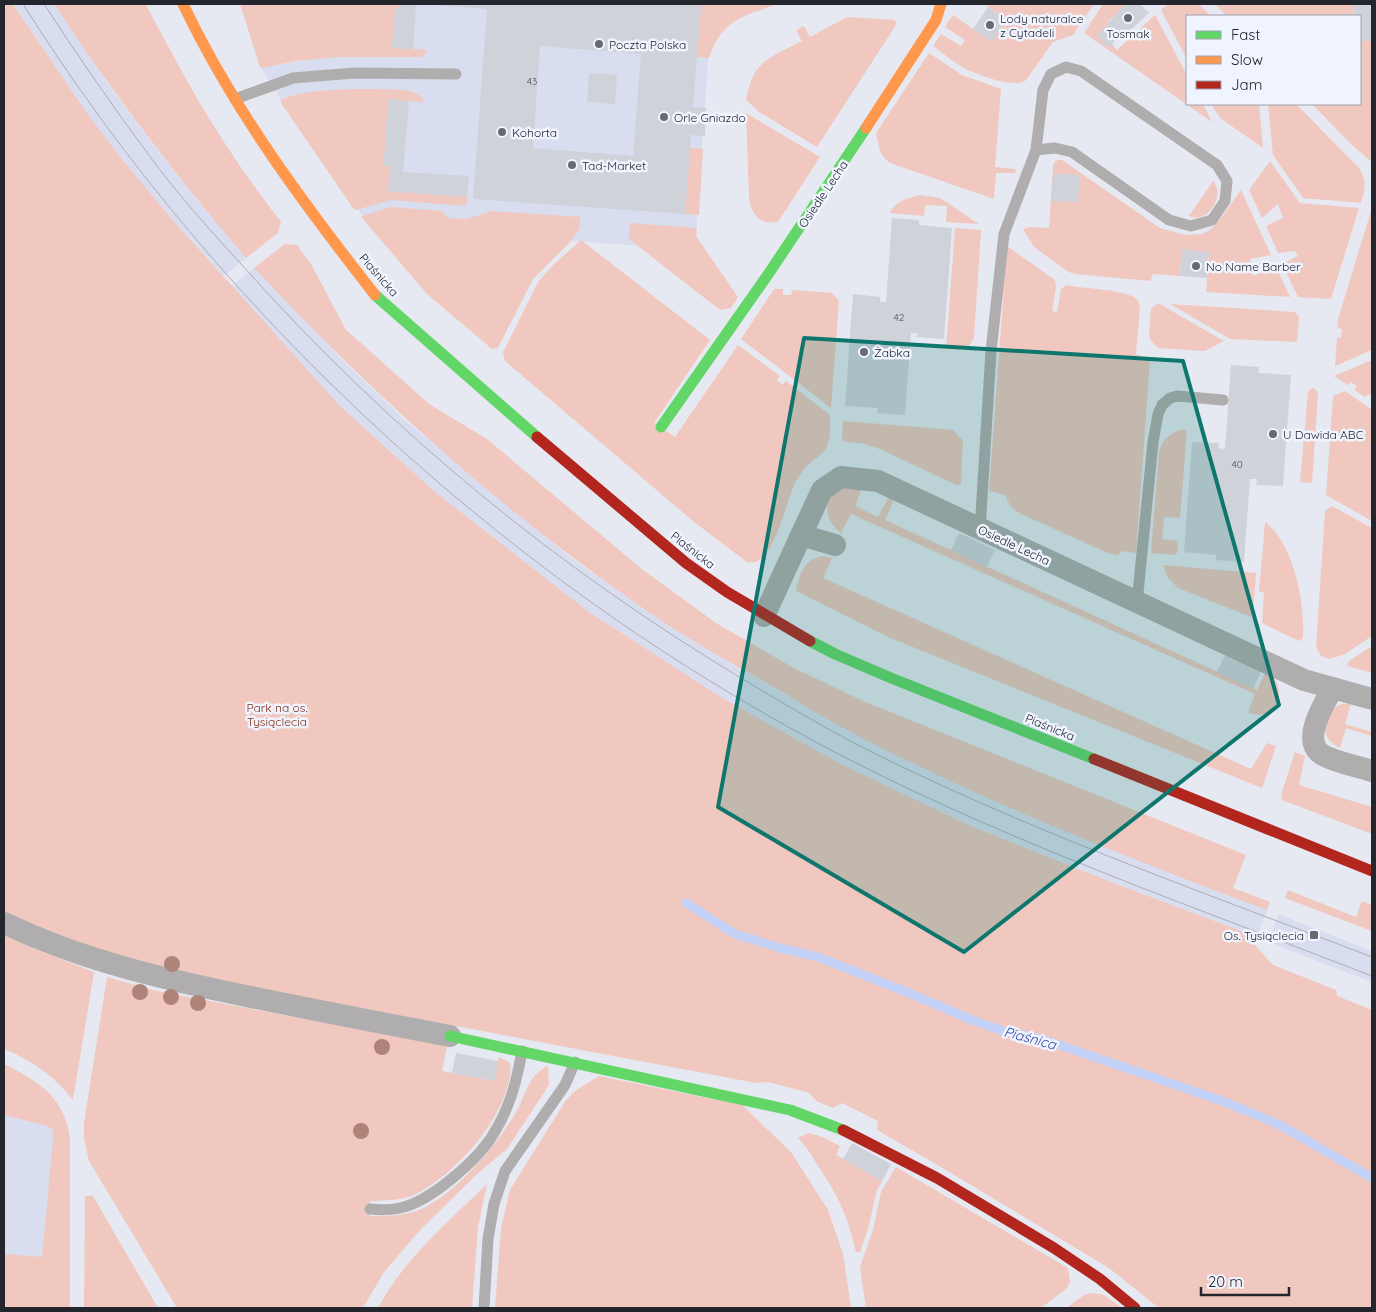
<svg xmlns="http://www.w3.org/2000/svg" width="1376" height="1312" viewBox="0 0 1376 1312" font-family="Quicksand,sans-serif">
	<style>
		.built { fill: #d8deef }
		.green { fill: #f0c8bf }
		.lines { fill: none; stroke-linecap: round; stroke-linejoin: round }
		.stream { stroke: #c4d1f6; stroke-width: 9 }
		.building { fill: #d0d2da; fill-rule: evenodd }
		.lane { stroke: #afadad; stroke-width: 11 }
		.street { stroke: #afadad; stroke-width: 22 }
		.fast { stroke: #63d668; stroke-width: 11 }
		.slow { stroke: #ff974d; stroke-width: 11 }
		.jam { stroke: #b3261e; stroke-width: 11 }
		.tram { stroke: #afaeb1; stroke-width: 1 }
		.tree { fill: #ae8378 }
		.marked { fill: #0f766e; fill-opacity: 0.2; stroke: #0f766e; stroke-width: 4; stroke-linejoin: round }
		.poi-dot { fill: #686a72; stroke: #f0f4ff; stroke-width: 2 }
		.labels { text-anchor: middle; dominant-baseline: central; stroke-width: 5; stroke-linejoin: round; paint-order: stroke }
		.number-label { font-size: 10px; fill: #4f5158 }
		.poi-label { font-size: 12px; fill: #24262d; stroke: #f0f4ff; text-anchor: start }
		.street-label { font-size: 12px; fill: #24262d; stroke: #f0f4ff }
		.park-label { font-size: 12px; fill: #812f14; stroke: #f0f4ff }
		.water-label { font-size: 14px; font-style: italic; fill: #3248a3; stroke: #f0f4ff }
	</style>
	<rect width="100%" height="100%" fill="#e6e9f2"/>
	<path class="built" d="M13,4H54L112,90L148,138L196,199L246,258L224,276L171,218L121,158L84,109Z
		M389,4H712L695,250L370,226L293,120L261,67L379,49Z
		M254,268L346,364L406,421L571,558L656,617L742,670L857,735L984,796L1082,837L1267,910L1257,937L1116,884L971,826L843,765L724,699L589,612L434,491L339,405L231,286Z
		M1278,914L1372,951V982L1268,942Z
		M4,1075L56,1115L61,1308H4Z"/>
	<path class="green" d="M4,4H13L84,109L121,158L171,218L339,405L434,491L589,612L724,699L843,765L971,826L1116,884L1257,937L1254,944L1273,965L1336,990L1337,996L1372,1010V1308H1159L1109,1268L941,1167L877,1130L878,1121L842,1103L833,1108C825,1104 813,1102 810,1093L768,1082L756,1083L203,978L132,961L27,923L4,912Z
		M54,4H146C154,21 164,38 173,55C204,114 240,169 281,222L278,233L246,258C177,177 112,93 54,4Z
		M240,4H400V8L396,7L392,48L428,50L421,57H337L296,61L262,68L260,67Z
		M701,4H778C743,16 722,19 709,58L697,57Z
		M989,4H1094L1073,35L1053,42L1026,80C1015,89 978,75 966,69C954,63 943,53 933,46L941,34L961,46L965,40L945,27L953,15L992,42L1006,20L988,7Z
		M1103,4H1127L1107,22L1112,44L1117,50L1155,15L1187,75V104H1203L1212,122L1084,33Z
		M1168,4H1199L1211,16H1187V59L1161,10Z
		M1215,4H1354L1353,16H1227Z
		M847,17L895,20L896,25L817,147L759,112L746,100C754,59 768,59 802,41L796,30L804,26L810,37Z
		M1360,40L1372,41V162L1353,146L1312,104H1360Z
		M929,53L962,75L1001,89L995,167L1016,169L1015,173H996L994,199L890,163C879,155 879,146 876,133Z
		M374,89C388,90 419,86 424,102L388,99L384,165L390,166L388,191L467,197L466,206L391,200L356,210L353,208L281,103V100C302,89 349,89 374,89Z
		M1211,104H1259L1263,148L1220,118Z
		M1268,104H1296L1359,168C1367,180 1365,190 1361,203L1303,198L1273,155Z
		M746,113L820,157L778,222C759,225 751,214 749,197Z
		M690,148L703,149L699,215L685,214Z
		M1058,160H1062L1160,228L1185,235L1202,234L1210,230L1221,218L1241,190L1271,255L1250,259L1253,276L1276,267L1290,297L1206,292L1209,252L1182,250L1180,276L1152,274L1151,281L1074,274L1067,271L1034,247L1023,229L1030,227L1049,228L1053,166L1055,161Z
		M1270,161L1300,203L1359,208L1331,299L1298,297L1282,264L1298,256L1295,251L1278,253L1266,226L1283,218L1278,204L1262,218L1249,190Z
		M1213,181C1226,196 1208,224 1189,216Z
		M920,195L940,198L979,224L946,222L947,206L925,205L924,216L890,213C895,201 908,198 920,195Z
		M391,207L442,211L448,218L466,219L492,211L580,217L579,229L570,242L533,279L498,348L492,349L427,294L362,218V216Z
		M1371,211L1372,350L1335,366L1337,338H1341L1342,329L1337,328L1338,319Z
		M630,223L697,228L696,236L738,297L731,308L720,310L629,239Z
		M955,228L981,230L974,338L967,349L946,348Z
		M581,240L710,340L654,423L675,437L738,345L780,376L777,380L783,385L786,381L830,415C830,425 831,437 827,446C825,453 817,457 811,462C805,467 799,476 795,483C786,501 773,570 747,562L694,522L505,361L503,352L538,282L553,265Z
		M285,244L297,245L311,264L346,330L361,343L429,404L487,439L643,570L716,623L792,667L863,701L1246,855L1233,888L1270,902L1267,910C1129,858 989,804 858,736C827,720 798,701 768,684C729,662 690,640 653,615C507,516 375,397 254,268Z
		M1007,246L1055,280L1056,288L1052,311L1057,312L1061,289L1066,285C1084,289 1126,289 1138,300L1140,308L1136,354L1150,361L1136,553L1123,551L1117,555L1110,554L1019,513L1011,507L1005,495L989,491Z
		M774,289H783V295H791L792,290L832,293L839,301L831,408L741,339Z
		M1158,303L1224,341L1205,351L1158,348L1150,340L1149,333L1151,309Z
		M1170,304L1295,312L1299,317L1297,342L1230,339Z
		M1372,360V397L1368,394L1365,397L1354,390L1357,386L1350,382L1348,385L1334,376Z
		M1314,388L1318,393L1312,483L1300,482L1308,392L1310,389Z
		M1345,391L1372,410V521L1326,495L1333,396Z
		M843,421L953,430L963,441L961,483L959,485H956L880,449L861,443L846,442L842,440Z
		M1180,430H1187L1180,518L1164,517L1162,539L1178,541L1177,553L1175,555L1151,553L1159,452C1162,440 1168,435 1180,430Z
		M844,486L862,488L855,506L878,517L888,498L893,500V502L885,520L1257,690L1266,671C1291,686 1277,723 1248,713L1255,694L851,514L841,533C830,525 822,510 831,497C834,493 840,489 844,486Z
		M1332,506L1372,528V636L1345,654L1330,659L1321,656L1316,647L1325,511Z
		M1265,522C1294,544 1305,603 1303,638L1299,641L1262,623L1264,592H1259Z
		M824,556L832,558L823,578L1251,769L1267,743L1276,746L1262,788L888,637L796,591C800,573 804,559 824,556Z
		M1163,565L1256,573L1253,613L1251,617L1178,588L1168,578Z
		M1372,646V673L1347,666L1349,661Z
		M1343,704H1351L1345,724L1372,732V736L1346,728L1340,748C1337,746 1332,744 1330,741C1318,727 1328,708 1343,704Z
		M1295,752L1305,756L1299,785L1372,807V834L1282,800L1281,795Z
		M1288,890L1356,917L1362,901L1372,905V931L1285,898Z
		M4,935L35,949L94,972L73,1100C53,1075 33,1061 4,1049Z
		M107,977L157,991L447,1046L442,1071L494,1081L499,1057L509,1062C512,1068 510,1074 509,1080C500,1124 455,1174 416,1194C402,1201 385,1200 370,1201V1216C386,1216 403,1216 419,1210C454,1196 496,1146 515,1114C528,1092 524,1081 548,1065L549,1085L507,1149L478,1173L420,1230L384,1272L363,1308H177L89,1161L84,1139V1123Z
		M4,1064C39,1081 65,1098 70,1139V1308H4V1254L42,1257L53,1139V1130L47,1126L4,1115Z
		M599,1076L742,1105L791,1152L828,1210L843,1254L851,1308H495L501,1228L510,1190L566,1100L575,1091Z
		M808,1133L823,1137L840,1146L836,1155L882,1181L877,1190L868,1229L860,1252H856C848,1216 837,1193 816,1163C811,1154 805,1145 798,1138Z
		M896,1167L1068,1268L1070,1281L1067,1288L1041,1308H866L860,1267L873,1230L881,1192Z
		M487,1184L478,1227L472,1308H378C404,1259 448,1222 487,1184Z
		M85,1196H93L158,1308H84Z
		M1093,1293L1104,1295L1122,1308H1066L1084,1295Z"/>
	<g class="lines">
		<path class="stream" d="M686,903L735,934L780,948L818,957L909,993L972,1020L1006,1032L1042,1039L1225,1102L1280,1125L1372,1178"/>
	</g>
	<path class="building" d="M400,4H416L413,49L392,48L395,7L400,8Z
		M434,4H701L693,107L706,108L705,136L691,135L685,214L473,199L487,9L434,5ZM540,46L641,54L633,156L533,148Z
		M1127,4H1140L1149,13L1122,38L1120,36L1108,48L1096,35L1108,24L1107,23Z
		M1354,4H1372V41L1360,40V16H1353Z
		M988,7L1007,20L992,42L973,29Z
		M589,73L617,75L615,104L587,102Z
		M388,99L409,101L403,172L469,176L467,197L388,191L390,166L384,165Z
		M1053,173L1080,175L1078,202L1051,201Z
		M892,218L919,220V225L952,228L944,339L917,337V333H911L905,415L877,413L878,408L845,406L853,294L880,297V302H886Z
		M1182,249L1209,252L1207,278L1180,276Z
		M1231,365L1259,367L1258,373L1291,375L1283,486L1256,485L1257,479H1250L1244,562L1216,560V555L1184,552L1192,442L1219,443L1218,448L1225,449Z
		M959,533L995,550L987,567L951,550Z
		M1225,655L1261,671L1253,689L1217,672Z
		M456,1053L498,1061L495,1081L452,1073Z
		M852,1143L891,1164L882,1181L843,1159Z"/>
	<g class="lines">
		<path class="lane" d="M235,99L293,78L354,73L456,74
			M980,530L991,351L1004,234L1036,150L1043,90L1051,74L1066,67L1081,71L1217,165L1227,181L1225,201L1212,220L1191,226L1169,220L1072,152L1055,148L1036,150
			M1137,603L1153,442L1158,414L1162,405L1170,398L1177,396L1223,400
			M370,1209C379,1210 391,1210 400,1208C430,1202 479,1159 494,1133C510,1107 517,1080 522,1051
			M484,1308L488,1239L494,1204L505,1171L565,1085L575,1062"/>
		<path class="street" d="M801,535L835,545
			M764,616L822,490L841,477L878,481L1304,680L1372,699
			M1333,688C1324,704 1302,738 1320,753C1328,760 1360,767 1372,771
			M4,923C81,960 163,979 246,996C314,1010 382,1023 450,1036"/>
		<path class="fast" d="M375,295L537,437
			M661,427L767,276L866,128
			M810,641L835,654L891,678L1094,759
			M450,1036L790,1110L843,1130"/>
		<path class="slow" d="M183,4C233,109 303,203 375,295
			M866,128L936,20L941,4"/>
		<path class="jam" d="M537,437L686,563L727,592L810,641
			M1094,759L1372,871
			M843,1130L937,1178L1054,1248L1100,1279L1135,1308"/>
		<path class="tram" d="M23,4C222,320 519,591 852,761C1019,846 1197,908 1372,976
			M44,4C79,58 116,111 154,162C181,198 211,231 241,264C390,431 559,570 751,684C796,711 842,738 890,761C1046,837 1210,895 1372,957"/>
	</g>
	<g class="tree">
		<circle cx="172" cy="964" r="8"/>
		<circle cx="140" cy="992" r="8"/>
		<circle cx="171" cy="997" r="8"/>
		<circle cx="198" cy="1003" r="8"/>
		<circle cx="382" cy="1047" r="8"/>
		<circle cx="361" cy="1131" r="8"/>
	</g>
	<path class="marked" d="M804,338L1183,361L1279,705L964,952L718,807Z"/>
	<g class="poi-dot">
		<circle cx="1128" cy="18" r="5"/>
		<circle cx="990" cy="25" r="5"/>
		<circle cx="599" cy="44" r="5"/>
		<circle cx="664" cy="117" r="5"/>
		<circle cx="502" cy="132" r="5"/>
		<circle cx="572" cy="165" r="5"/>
		<circle cx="1196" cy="266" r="5"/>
		<circle cx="864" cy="352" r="5"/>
		<circle cx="1273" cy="434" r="5"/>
		<rect x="1309" y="930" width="10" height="10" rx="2.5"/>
	</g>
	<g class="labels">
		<g class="number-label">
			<text x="532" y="81">43</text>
			<text x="899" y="317">42</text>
			<text x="1237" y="464">40</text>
		</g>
		<g class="poi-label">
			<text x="1000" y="18">Lody naturalce<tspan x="1000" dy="14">z Cytadeli</tspan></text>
			<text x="1128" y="33" text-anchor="middle">Tosmak</text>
			<text x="609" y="44">Poczta Polska</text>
			<text x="674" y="117">Orle Gniazdo</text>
			<text x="512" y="132">Kohorta</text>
			<text x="582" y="165">Tad-Market</text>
			<text x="1206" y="266">No Name Barber</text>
			<text x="874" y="352">Żabka</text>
			<text x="1283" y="434">U Dawida ABC</text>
			<text x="1304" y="935" text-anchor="end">Os. Tysiąclecia</text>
		</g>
		<g class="street-label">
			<text transform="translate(823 194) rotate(-56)">Osiedle Lecha</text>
			<text transform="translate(379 275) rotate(49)">Piaśnicka</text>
			<text transform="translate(1014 545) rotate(25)">Osiedle Lecha</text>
			<text transform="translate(693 550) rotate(38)">Piaśnicka</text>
			<text transform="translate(1050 727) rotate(22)">Piaśnicka</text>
		</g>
		<g class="park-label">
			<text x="277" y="707">Park na os.<tspan x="277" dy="14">Tysiąclecia</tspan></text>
		</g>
		<g class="water-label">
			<text transform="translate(1030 1038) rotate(15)">Piaśnica</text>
		</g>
	</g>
	<rect width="1376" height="1312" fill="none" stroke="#24262d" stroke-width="10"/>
	<rect x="1186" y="15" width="175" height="90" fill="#f0f4ff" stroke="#9ea2ab"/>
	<rect x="1196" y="31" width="25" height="8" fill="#63d668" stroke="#9ea2ab"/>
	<text x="1231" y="40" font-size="15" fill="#24262d">Fast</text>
	<rect x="1196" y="56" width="25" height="8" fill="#ff974d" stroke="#9ea2ab"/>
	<text x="1231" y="65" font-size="15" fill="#24262d">Slow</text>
	<rect x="1196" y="81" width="25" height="8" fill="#b3261e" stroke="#9ea2ab"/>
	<text x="1231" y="90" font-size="15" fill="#24262d">Jam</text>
	<path d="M1201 1287v8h88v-8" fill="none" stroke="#24262d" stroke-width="2.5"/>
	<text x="1208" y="1287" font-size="15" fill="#24262d" stroke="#f0f4ff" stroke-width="4" paint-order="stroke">20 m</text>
</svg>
